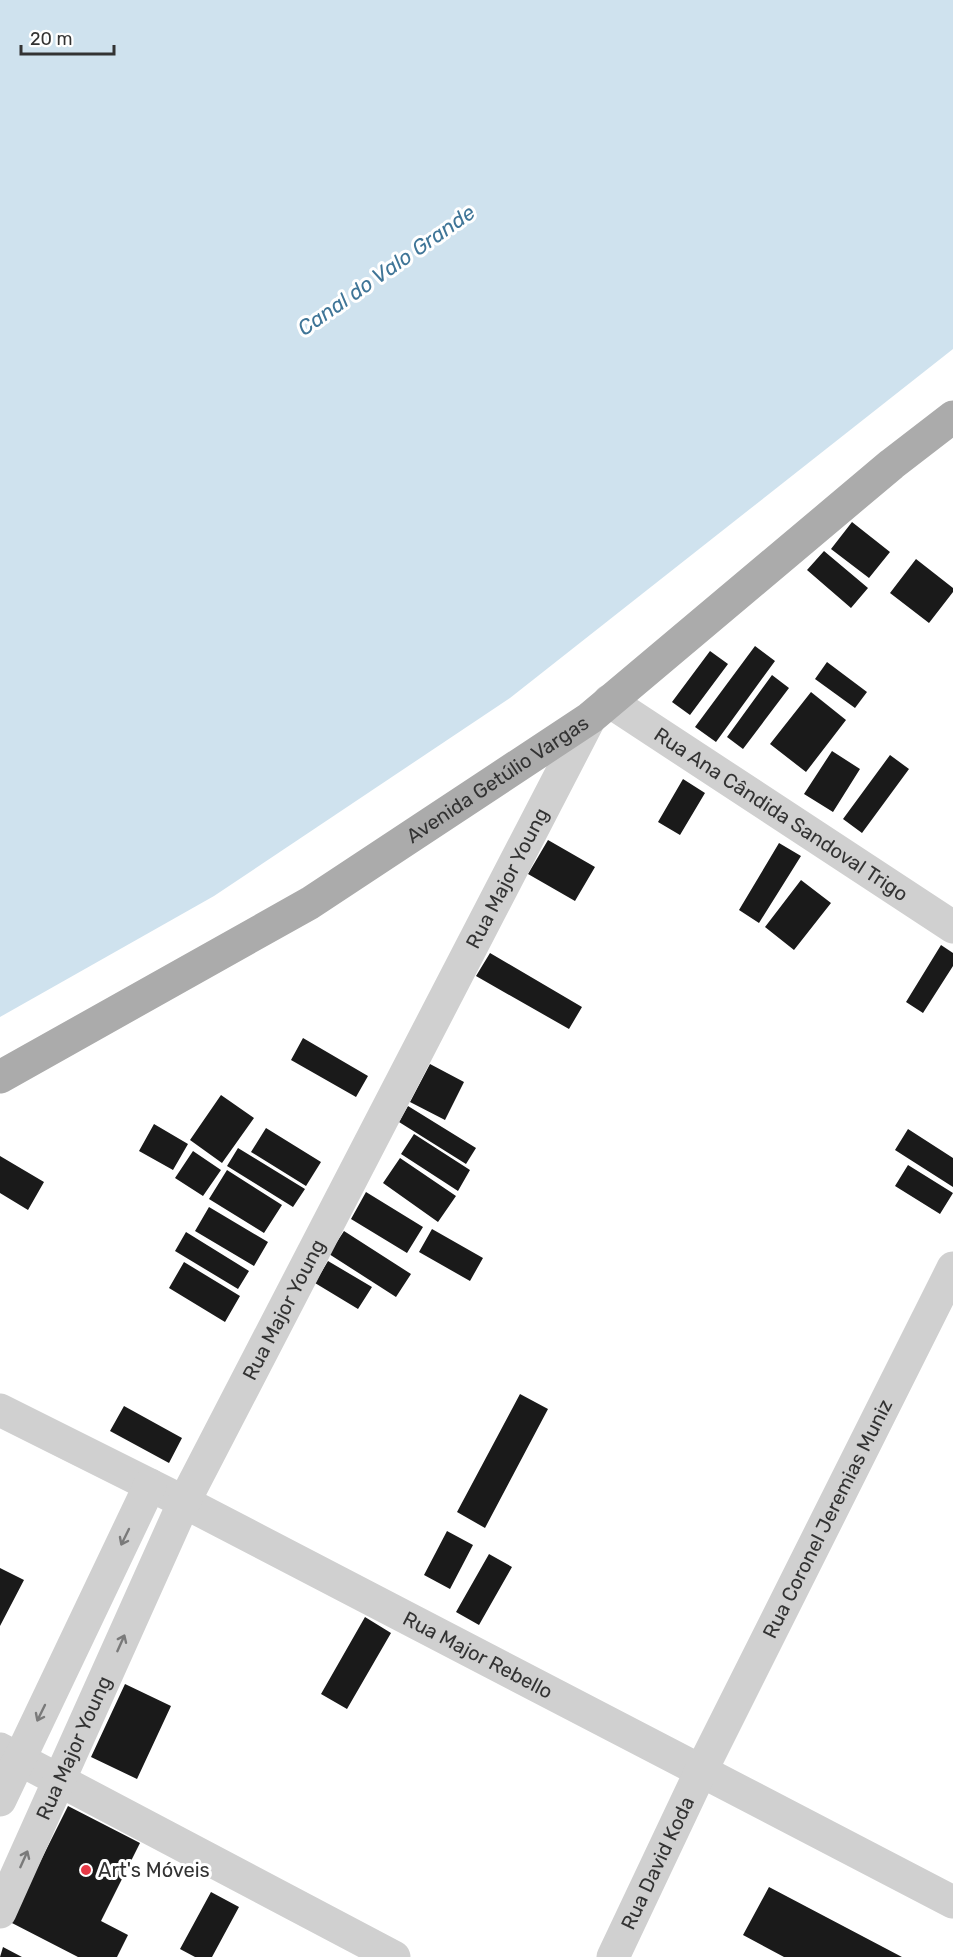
<svg xmlns="http://www.w3.org/2000/svg" width="953" height="1957" viewBox="0 0 953 1957" font-family="Rubik,sans-serif">
	<style>
		.water { fill: #cfe2ee }
		.building { fill: #1a1a1a }
		.lines { fill: none; stroke-linecap: round; stroke-linejoin: round }
		.minor { stroke: #d0d0d0; stroke-width: 33 }
		.major { stroke: #ababab; stroke-width: 33 }
		.oneway { stroke: #7a7a7a }
		.poi-dot { fill: #e63946; stroke: #fff; stroke-width: 2 }
		.labels { text-anchor: middle; dominant-baseline: central; stroke-width: 6; stroke-linejoin: round; paint-order: stroke }
		.street-label { font-size: 20px; fill: #333; stroke: #fff }
		.poi-label { font-size: 20px; fill: #333; stroke: #fff; text-anchor: start }
		.water-label { font-size: 21px; font-style: italic; fill: #3f7597; stroke: #fff }
	</style>
	<rect width="100%" height="100%" fill="#fff"/>
	<path class="water" d="M0,0H953V349L510,698L214,896L0,1017Z"/>
	<path class="building" d="M852,522L890,552L869,578L831,549Z
		M824,551L868,588L851,608L807,570Z
		M916,559L953,588V592L929,623L890,593Z
		M755,646L775,661L716,742L695,727Z
		M710,651L728,664L690,715L672,702Z
		M827,662L867,692L855,708L815,679Z
		M772,675L789,688L743,749L727,737Z
		M811,692L846,720L806,772L770,744Z
		M832,751L860,769L833,812L804,794Z
		M890,755L909,769L862,833L843,819Z
		M683,779L705,793L680,835L658,822Z
		M548,840L595,867L575,901L528,874Z
		M779,843L801,856L759,923L739,910Z
		M801,880L831,903L794,950L765,927Z
		M941,945L953,953V966L923,1013L906,1002Z
		M490,953L582,1007L569,1029L476,976Z
		M303,1038L368,1076L356,1097L291,1060Z
		M430,1064L464,1082L445,1120L410,1102Z
		M221,1095L254,1118L222,1163L190,1140Z
		M408,1106L476,1148L466,1164L399,1122Z
		M154,1124L188,1144L173,1170L139,1151Z
		M266,1128L321,1162L306,1186L251,1152Z
		M908,1129L953,1158V1187L895,1150Z
		M414,1134L470,1170L458,1191L401,1154Z
		M238,1148L305,1189L293,1207L227,1166Z
		M193,1151L221,1170L203,1196L175,1178Z
		M0,1156L44,1182L28,1210L0,1193Z
		M400,1158L456,1196L438,1222L383,1183Z
		M908,1165L953,1193L940,1214L895,1186Z
		M227,1170L282,1205L264,1233L209,1199Z
		M366,1192L423,1227L407,1253L351,1219Z
		M209,1207L268,1242L254,1266L195,1231Z
		M432,1229L483,1258L470,1281L419,1252Z
		M344,1231L411,1274L396,1297L329,1254Z
		M186,1232L249,1271L238,1289L175,1251Z
		M328,1261L372,1287L358,1309L315,1283Z
		M184,1262L240,1296L225,1322L169,1288Z
		M520,1394L548,1409L485,1528L457,1512Z
		M124,1406L182,1438L169,1463L110,1431Z
		M447,1531L473,1545L450,1589L424,1575Z
		M489,1554L512,1567L479,1625L456,1612Z
		M0,1568L24,1580L0,1626Z
		M365,1617L391,1633L347,1709L321,1694Z
		M125,1684L171,1706L137,1779L91,1757Z
		M68,1806L140,1843L101,1921L128,1935L117,1957H78L10,1922Z
		M769,1887L902,1957H784L743,1935Z
		M211,1892L239,1907L212,1957H195L180,1949Z
		M3,1947L22,1957H0Z"/>
	<g class="lines">
		<g class="minor">
			<path id="s1" d="M609,701L953,927"/>
			<path id="s2" d="M0,1410L184,1502L953,1902"/>
			<path d="M0,1749L394,1957"/>
			<path d="M0,1800L150,1485"/>
			<path id="s3" d="M0,1912L184,1502L590,718"/>
			<path id="s4" d="M613,1957L701,1771L953,1268"/>
		</g>
		<path class="major" id="s5" d="M0,1077L310,903L590,718L892,464L953,417"/>
	</g>
	<defs><path id="oneway-shaft" d="M-6 0H5M1.5-3L5.5 0L1.5 3" fill="none" stroke-width="1.6" stroke-linecap="round" stroke-linejoin="round" transform="scale(1.5)"/></defs>
	<g class="oneway">
		<use href="#oneway-shaft" transform="translate(125 1537) rotate(116)"/>
		<use href="#oneway-shaft" transform="translate(121 1643) rotate(-66)"/>
		<use href="#oneway-shaft" transform="translate(41 1713) rotate(116)"/>
		<use href="#oneway-shaft" transform="translate(24 1859) rotate(-66)"/>
	</g>
	<circle class="poi-dot" cx="86" cy="1870" r="6"/>
	<g class="labels">
		<g class="street-label">
			<text stroke="none"><textPath href="#s5" startOffset="580">Avenida Getúlio Vargas</textPath></text>
			<text stroke="none"><textPath href="#s1" startOffset="206">Rua Ana Cândida Sandoval Trigo</textPath></text>
			<text stroke="none"><textPath href="#s3" startOffset="1152">Rua Major Young</textPath></text>
			<text stroke="none"><textPath href="#s3" startOffset="666">Rua Major Young</textPath></text>
			<text stroke="none"><textPath href="#s4" startOffset="488">Rua Coronel Jeremias Muniz</textPath></text>
			<text stroke="none"><textPath href="#s2" startOffset="537">Rua Major Rebello</textPath></text>
			<text stroke="none"><textPath href="#s3" startOffset="180">Rua Major Young</textPath></text>
			<text stroke="none"><textPath href="#s4" startOffset="104">Rua David Koda</textPath></text>
		</g>
		<g class="poi-label">
			<text x="98" y="1870">Art's Móveis</text>
		</g>
		<g class="water-label">
			<text transform="translate(386 270) rotate(-35)">Canal do Valo Grande</text>
		</g>
	</g>
	<path d="M21 45v9h93v-9" fill="none" stroke="#333333" stroke-width="3"/>
	<text x="30" y="45" font-size="18" fill="#333333" stroke="#ffffff" stroke-width="4.5" paint-order="stroke">20 m</text>
</svg>
